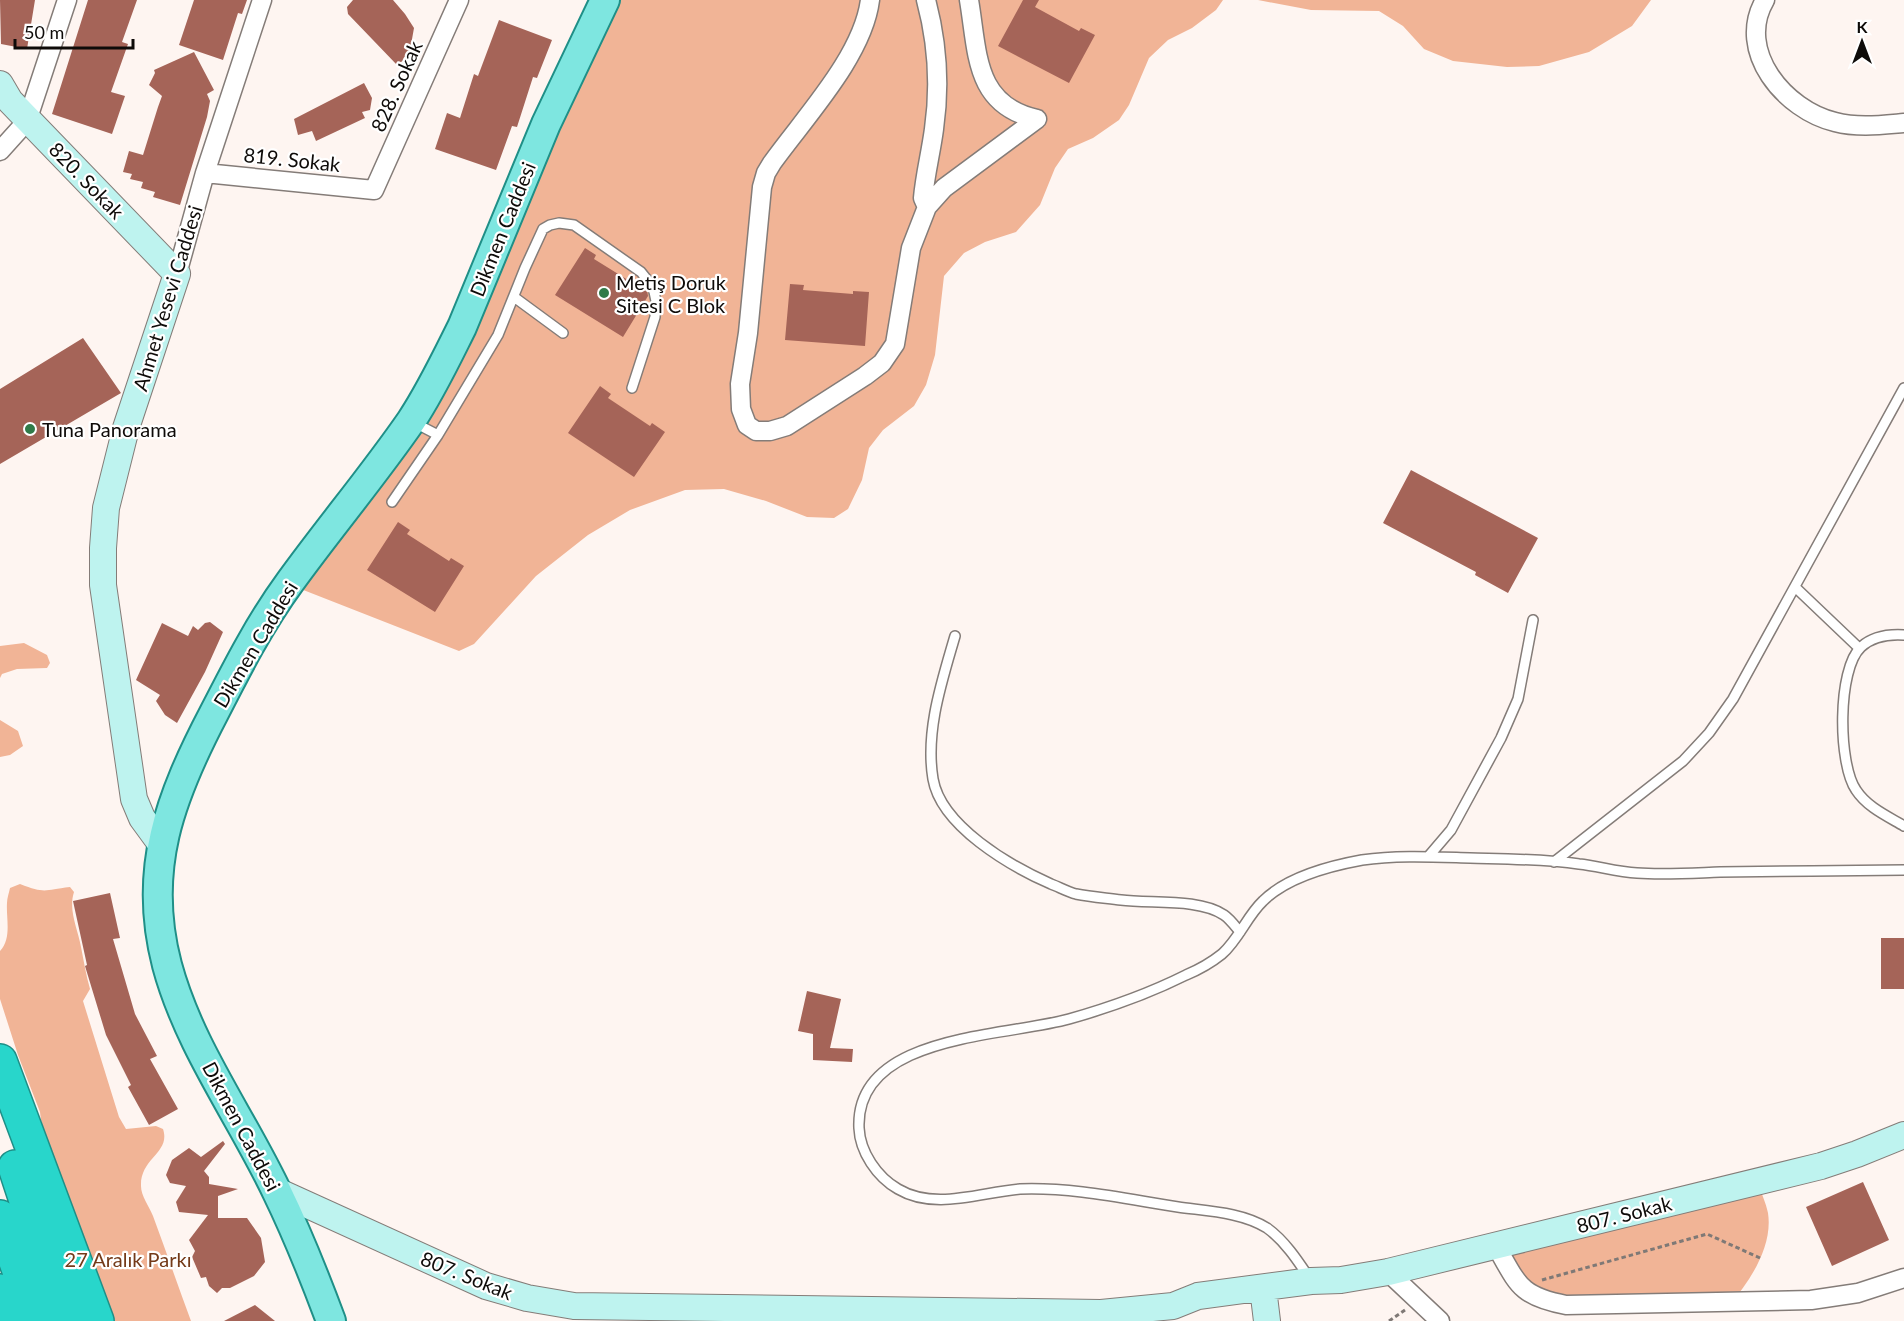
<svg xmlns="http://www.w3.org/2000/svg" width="1904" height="1321" viewBox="0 0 1904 1321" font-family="Lato,sans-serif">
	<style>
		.green { fill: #f1b496 }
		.building { fill: #a56458 }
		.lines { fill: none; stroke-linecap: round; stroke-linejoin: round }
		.lane-casing { stroke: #847c78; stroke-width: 12 }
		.street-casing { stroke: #847c78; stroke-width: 21 }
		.secondary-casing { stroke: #847c78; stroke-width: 28 }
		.primary-casing { stroke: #1f8f87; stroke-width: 32 }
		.highway-casing { stroke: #1f8f87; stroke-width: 36 }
		.path { stroke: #7f7976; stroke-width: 3; stroke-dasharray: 4.5 3; stroke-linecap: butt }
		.lane { stroke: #fff; stroke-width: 9 }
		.street { stroke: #fff; stroke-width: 18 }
		.secondary { stroke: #bef3ef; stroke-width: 26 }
		.primary { stroke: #7ee6e0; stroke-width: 28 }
		.highway { stroke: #28d6cb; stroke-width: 33 }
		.poi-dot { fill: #307b49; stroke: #fff; stroke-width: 2 }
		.labels { text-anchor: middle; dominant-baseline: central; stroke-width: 4.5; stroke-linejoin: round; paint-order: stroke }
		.street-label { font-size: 20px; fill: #0e0b09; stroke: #fff }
		.poi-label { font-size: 20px; fill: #0e0b09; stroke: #fff; text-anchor: start }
		.park-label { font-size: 20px; fill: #743a19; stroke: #fff }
	</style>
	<rect width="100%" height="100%" fill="#fef5f1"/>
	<path class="green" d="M605,0H1223L1216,10L1192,28L1168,40L1149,58L1129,105L1119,120L1093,138L1068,149L1055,168L1040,205L1016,232L985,242L964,253L944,276L935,355L926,385L914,406L883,430L869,448L862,480L848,509L834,518L807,517L766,501L724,489L685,490L630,510L588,535L536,576L474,644L459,651L288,584L395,443Z
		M1258,0H1651L1632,26L1589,52L1539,66L1507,67L1453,61L1424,49L1403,26L1379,11L1311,10Z
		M24,643L47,655L50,663L47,668L17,669L2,674L0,678V646Z
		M0,720L18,731L23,746L10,755L0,757Z
		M20,884C46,894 44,890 70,887L74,892C68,911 78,929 81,947C84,962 86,975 90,989L83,1001L119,1117L126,1129L156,1126L163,1129C171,1153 140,1158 141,1186C141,1196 149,1206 153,1216C166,1251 178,1286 191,1321H112L74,1226L41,1120L40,1112L18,1055L0,999V951C12,938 6,919 7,903C7,898 9,893 10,888Z
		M1757,1182C1761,1192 1766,1203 1768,1213C1773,1245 1751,1280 1731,1303L1547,1301L1496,1246Z"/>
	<path class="building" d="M0,0H35L27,49L1,44Z
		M88,0H137L122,42L128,44L111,92L125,96L112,134L52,114Z
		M194,0H247L242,14L238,13L223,60L179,45Z
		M353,0H393L405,14L414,28L409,56L397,65L348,14L347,7Z
		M1023,0H1039L1035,7L1079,31L1081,28L1095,35L1069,83L998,46Z
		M499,20L552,40L537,78L533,77L517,127L512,126L496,170L435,149L447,113L460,118L474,74L478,76Z
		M194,52L214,90L207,94L210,101L207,117L180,205L153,197L155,192L141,188L143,182L130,179L132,174L123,172L129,151L143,155L158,107L162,96L149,85L155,73L154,70Z
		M364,83L372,98L370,110L362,112L365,118L316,141L312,131L298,135L294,119Z
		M585,248L596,255L594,259L636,285L638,282L647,290L648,296L623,337L555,295Z
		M790,284L804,285L803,290L853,294V291L869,292L865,346L785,340Z
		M83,338L121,393L0,464V389Z
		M600,386L611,394L608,398L650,426L652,423L665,432L634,477L568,433Z
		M1411,470L1538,538L1508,593L1475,575L1476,572L1383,523Z
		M398,522L410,530L407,534L449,561L451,558L464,566L435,612L367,570Z
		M210,622L223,632L205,672L177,723L165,715L156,701L160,695L136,680L162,623L188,636L193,626L198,630L205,623Z
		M110,893L120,938L113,939L135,1014L157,1056L150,1059L178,1109L149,1125L128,1087L131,1085L106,1035L85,966L87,965L73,901Z
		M1881,938H1904V989H1881Z
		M807,991L841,999L830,1048L853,1049L852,1062L813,1060V1034L798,1031Z
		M223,1141L225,1144L204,1171L209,1177V1184L238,1189L218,1196V1218H247L261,1238L265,1262L254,1276L230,1288H222L217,1293L209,1286L206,1277L201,1278L192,1257L195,1251L189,1240L208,1215L179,1212L176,1202L186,1186L170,1183L166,1175L172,1160L189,1148L201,1157Z
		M1863,1182L1889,1240L1832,1266L1806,1207Z
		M255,1305L275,1321H224Z"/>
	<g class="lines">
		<g class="lane-casing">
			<path id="lane" d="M514,297L563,333
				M413,422L438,435
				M392,502L438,435L498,335L525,268L543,229L550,225L559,223L574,225L641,272L653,287L656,301L655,317L632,388
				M1795,587L1859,648
				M1904,635C1888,634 1873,636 1861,647C1837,669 1838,764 1856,790C1867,807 1887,816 1904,826
				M955,636C942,681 925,731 933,779C941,826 1010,866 1051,884C1059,887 1068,892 1076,894C1091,897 1106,898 1121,900C1150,904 1199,898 1224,915C1230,919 1235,926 1240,932
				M1428,857L1451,830L1501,738L1518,699L1533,620
				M1554,862L1683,761L1709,733L1733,699L1904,388
				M1310,1279C1298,1261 1285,1241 1267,1228C1242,1212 1206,1211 1178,1207C1126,1199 1073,1187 1020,1189C981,1192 935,1211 898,1189C877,1177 860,1152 859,1128C855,1034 1005,1037 1069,1019C1108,1008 1150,993 1186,975C1198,970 1212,962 1222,954C1239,939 1247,916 1263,901C1287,877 1329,866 1362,860C1398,855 1434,857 1470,858C1507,859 1543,859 1579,864C1598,866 1617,872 1637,873C1664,875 1693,873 1720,872C1781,871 1843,871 1904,870"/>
		</g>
		<g class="street-casing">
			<path id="street" d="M870,0C863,56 805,117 772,163L766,173L762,187L748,333L740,384L741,409L747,425L756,431H770L787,426L865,376L882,363L895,344L911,248L927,207L944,188L1037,119
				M926,0C937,41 940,87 934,129C931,152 925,175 923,198L927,207
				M969,0C978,53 974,105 1037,119
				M1765,0C1735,51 1785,110 1835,122C1858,128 1881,125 1904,123
				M0,151L27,121L67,0
				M205,173L374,190L459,0
				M177,274L205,173L262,0
				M1496,1246C1518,1284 1519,1296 1566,1305L1811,1300L1858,1293L1904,1278
				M1388,1272L1440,1321"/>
		</g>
		<g class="secondary-casing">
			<path id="secondary" d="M0,84L10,101L177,274L126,428L106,508L103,548V585L134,799L142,818L161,844
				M277,1191L486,1286L527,1298L574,1306L1101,1313L1173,1306L1198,1296L1311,1281L1341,1280L1388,1272L1821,1166L1857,1154L1904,1135
				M1263,1288L1267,1321"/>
		</g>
		<g class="primary-casing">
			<path id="primary" d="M331,1321C315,1278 297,1233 277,1192C241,1116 189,1047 167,965C142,870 170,797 214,713C237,668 260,623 290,582C329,528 373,476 411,421C431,391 446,359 462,327L546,124L605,0"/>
		</g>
		<g class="highway-casing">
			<path id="highway" d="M0,1061L97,1321
				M15,1167L38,1237L69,1321
				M0,1217L37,1321
				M0,1291L11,1321"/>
		</g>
		<path class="path" d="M1542,1280L1707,1234L1760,1258
			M1389,1321L1405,1310"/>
		<use href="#lane" class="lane"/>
		<use href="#street" class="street"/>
		<use href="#secondary" class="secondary"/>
		<use href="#primary" class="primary"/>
		<use href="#highway" class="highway"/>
	</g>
	<g class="poi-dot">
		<circle cx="604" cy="293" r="6"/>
		<circle cx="30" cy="429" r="6"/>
	</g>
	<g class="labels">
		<g class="street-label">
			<text transform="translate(396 86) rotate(-66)">828. Sokak</text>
			<text transform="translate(292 159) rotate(6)">819. Sokak</text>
			<text transform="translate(87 180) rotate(46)">820. Sokak</text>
			<text transform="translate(502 229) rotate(-68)">Dikmen Caddesi</text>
			<text transform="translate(167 298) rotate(-73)">Ahmet Yesevi Caddesi</text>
			<text transform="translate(255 644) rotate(-59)">Dikmen Caddesi</text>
			<text transform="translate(242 1126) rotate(62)">Dikmen Caddesi</text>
			<text transform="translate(1624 1214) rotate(-14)">807. Sokak</text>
			<text transform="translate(467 1275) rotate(22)">807. Sokak</text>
		</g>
		<g class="poi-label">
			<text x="616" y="282">Metiş Doruk<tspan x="616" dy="23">Sitesi C Blok</tspan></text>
			<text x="42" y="429">Tuna Panorama</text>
		</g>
		<g class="park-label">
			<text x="128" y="1259">27 Aralık Parkı</text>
		</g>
	</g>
	<g transform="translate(1862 42)" stroke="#ffffff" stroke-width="4.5" paint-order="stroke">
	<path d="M0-4.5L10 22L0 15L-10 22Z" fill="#0e0b09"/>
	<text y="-9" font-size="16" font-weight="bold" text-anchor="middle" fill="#0e0b09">K</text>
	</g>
	<path d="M15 39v9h118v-9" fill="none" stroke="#0e0b09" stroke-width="3"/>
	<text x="24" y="39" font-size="18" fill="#0e0b09" stroke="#ffffff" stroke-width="4.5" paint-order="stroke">50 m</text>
</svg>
